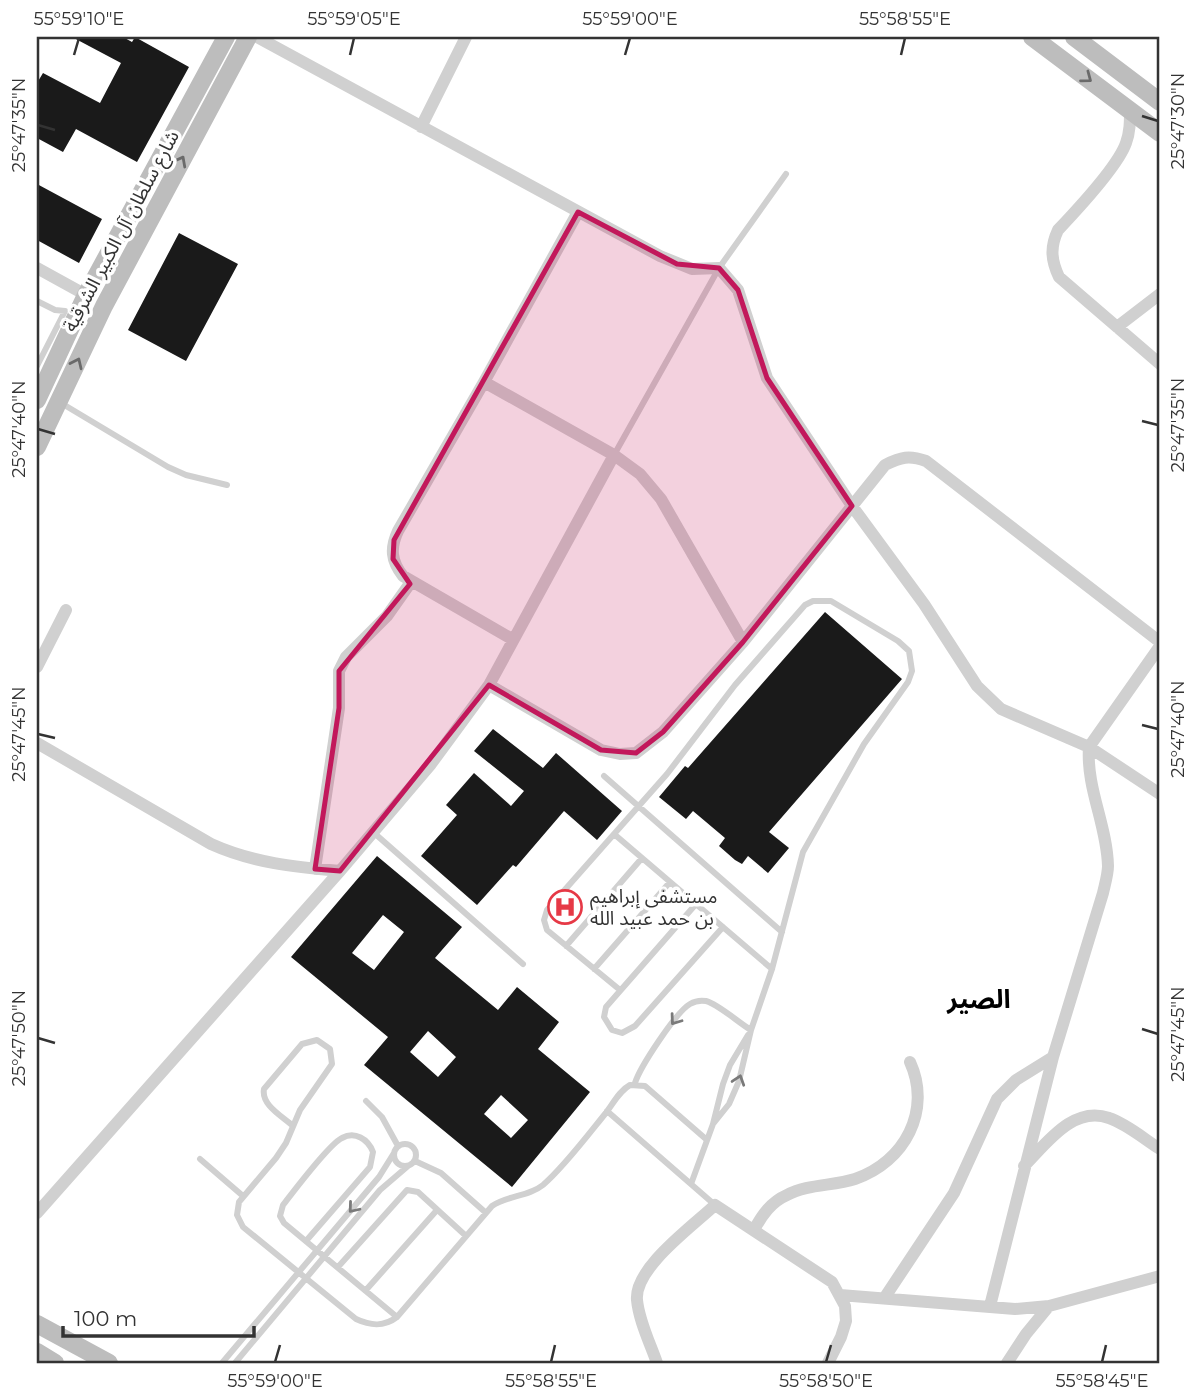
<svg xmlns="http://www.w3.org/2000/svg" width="1197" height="1400" viewBox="0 0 1197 1400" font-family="Montserrat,'Noto Sans Arabic',sans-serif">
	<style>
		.building { fill: #1a1a1a; fill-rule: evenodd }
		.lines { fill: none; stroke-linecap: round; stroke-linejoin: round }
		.lane { stroke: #d0d0d0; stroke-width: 6 }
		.street { stroke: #d0d0d0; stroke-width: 12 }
		.secondary { stroke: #bdbdbd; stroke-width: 18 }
		.oneway { stroke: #6a6a6a }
		.oneway2 { stroke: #7a7a7a }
		.marked { fill: #c2185b; fill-opacity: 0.2; stroke: #c2185b; stroke-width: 5; stroke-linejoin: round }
		.ticks { fill: none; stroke: #333; stroke-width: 2.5 }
		.labels { text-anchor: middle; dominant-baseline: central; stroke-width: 7; stroke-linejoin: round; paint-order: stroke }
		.street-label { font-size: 19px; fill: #333; stroke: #fff }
		.poi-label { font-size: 19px; fill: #333; stroke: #fff; text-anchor: start }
		.district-label { font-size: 26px; font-weight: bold; fill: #000; stroke: #fff }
		.neatline { fill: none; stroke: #333; stroke-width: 2.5 }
		.ticks-label { font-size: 18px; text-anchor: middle; fill: #333 }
	</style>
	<rect width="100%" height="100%" fill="#fff"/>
	<path class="building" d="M72,37H123L132,42L135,37L189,67L137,162L76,129L63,152L37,138V83L43,73L100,103L121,63Z
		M37,184L102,219L79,263L37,240Z
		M179,233L238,264L186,361L128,330Z
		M825,612L902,679L769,832L789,848L768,873L748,856L742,864L735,860L719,846L725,838L693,811L686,819L659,797L685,766L688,768Z
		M493,729L543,768L556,753L622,811L597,840L564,811L516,867L513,865L477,905L421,856L457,815L446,805L474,773L511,806L524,791L474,751Z
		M377,856L462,927L435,958L498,1010L517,987L559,1022L538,1049L590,1092L512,1187L364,1065L388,1037L291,957ZM383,915L404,932L374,970L352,953ZM428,1031L456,1057L438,1077L410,1052ZM501,1095L528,1120L511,1138L484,1114Z"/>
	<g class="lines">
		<path class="lane" d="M37,301L55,310L65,311L37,366
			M61,403L168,467L186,475L227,485
			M614,455L719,268L786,174
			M604,776L782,932
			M373,832L523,964
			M614,834L772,969
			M696,904L606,1007L604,1017L612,1030L622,1033L635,1026L723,927
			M566,946L642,858
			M594,969L670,882
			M620,990L547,930L544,920L547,910L667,774L735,685L805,605L813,601H831L898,641L909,651L912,671L908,682L864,744L803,852L772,969L751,1030L739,1081L729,1104L713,1124
			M635,1083C640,1067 676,1012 690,1004C695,1001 700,1000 706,1001C718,1004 739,1023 751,1030
			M366,1101L382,1117L398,1146
			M607,1111L715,1205
			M293,1126C282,1116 261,1105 264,1089L302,1044L317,1040L330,1049L332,1064L300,1110L286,1143L276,1158L239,1202L237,1215L243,1227L356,1319C371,1326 384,1327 397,1317L492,1206C508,1195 528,1197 543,1185C563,1168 588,1135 605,1114C613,1104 619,1091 630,1085L645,1086L707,1140
			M394 1155a11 11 0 1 1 22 0a11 11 0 1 1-22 0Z
			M200,1159L243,1196
			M415,1161L441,1173L485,1212
			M691,1184L713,1124L723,1084L730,1065L748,1035
			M306,1241L370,1167L373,1152C368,1139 355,1131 342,1138C329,1144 294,1191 283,1205L280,1216L284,1223L397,1317
			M338,1267L407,1190L418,1192L466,1236
			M366,1290L437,1210
			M222,1363L379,1177L394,1153
			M235,1363L380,1190L408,1166"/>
		<path class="street" d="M257,37L660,256L692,269L719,268L738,290L767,378L852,506L924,604L977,686L1001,709L1089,747L1160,794
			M1130,110C1130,122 1130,132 1126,143C1118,166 1076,211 1058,230C1050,247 1051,260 1059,277L1160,364
			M421,127L466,37
			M37,268L86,295
			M1117,327L1160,294
			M484,382L614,455L640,474L661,499L743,642
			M512,639L403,576C391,561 390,548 398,531L484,382L578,212
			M37,667L66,610
			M489,685L601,750L620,754L636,753L663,732L743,642L885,465C901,457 909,455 926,461L1160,642
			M37,743L211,844C253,863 295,867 340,871
			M315,869L339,708V671L346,657L387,616L411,582
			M1024,1166C1046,1144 1073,1105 1109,1118C1127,1124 1144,1139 1160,1149
			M37,1213L340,871L431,764L489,685L614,455
			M754,1230C762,1215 771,1202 787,1195C807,1184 833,1186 855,1179C905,1162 932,1110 910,1062
			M840,1295L1015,1309L1049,1306L1160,1276
			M885,1297L954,1193L997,1099L1016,1080L1053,1057
			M990,1306L1053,1057L1103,893C1105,884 1108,874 1108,866C1107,825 1086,788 1089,747L1160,646
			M657,1363C650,1343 639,1321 637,1300C634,1268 693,1226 715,1205L832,1282L845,1306L846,1321L841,1337L828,1363
			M1007,1363L1026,1334L1049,1306"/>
		<path class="secondary" d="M1032,37L1160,133
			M1074,37L1160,102
			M37,400L86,295L226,37
			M37,447L104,306L248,37
			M37,1324L109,1363
			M37,1352L55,1363"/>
	</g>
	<defs><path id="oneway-chevron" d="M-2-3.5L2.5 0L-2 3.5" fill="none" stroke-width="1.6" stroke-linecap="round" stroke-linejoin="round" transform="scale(1.75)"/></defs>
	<g class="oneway">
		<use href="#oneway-chevron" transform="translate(1087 78) rotate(37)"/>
		<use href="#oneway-chevron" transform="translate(181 161) rotate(-62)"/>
		<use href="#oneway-chevron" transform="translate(77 363) rotate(-65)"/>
	</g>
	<g class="oneway2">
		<use href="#oneway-chevron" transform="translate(675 1020) rotate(126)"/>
		<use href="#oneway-chevron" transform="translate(739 1080) rotate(-72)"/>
		<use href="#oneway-chevron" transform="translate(353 1208) rotate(130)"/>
	</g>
	<path class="marked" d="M578,212L677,264L719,268L738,290L767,378L852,506L743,642L663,732L636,753L601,750L489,685L340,871L315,869L339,708V671L410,584L393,559L394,540Z"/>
	<path class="ticks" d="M74,55L79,38M350,55L354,38M625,55L630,38M901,55L905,38M1142,116L1158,121M38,125L55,130M1142,421L1158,425M38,429L55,434M1142,725L1158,729M38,734L55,738M1142,1029L1158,1034M38,1038L55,1043M275,1362L280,1345M551,1362L555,1345M826,1362L831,1345M1102,1362L1106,1345"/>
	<defs>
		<g id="hospital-ring" transform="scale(1.75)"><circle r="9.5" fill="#fff" stroke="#e63946" stroke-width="1.5"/><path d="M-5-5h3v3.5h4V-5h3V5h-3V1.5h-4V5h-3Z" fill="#e63946"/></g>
	</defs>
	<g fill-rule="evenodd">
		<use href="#hospital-ring" x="565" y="907"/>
	</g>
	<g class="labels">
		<g class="street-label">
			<text transform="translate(121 231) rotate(-62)">شارع سلطان آل الكبير الشرقية</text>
		</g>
		<g class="poi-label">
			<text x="590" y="896">مستشفى إبراهيم<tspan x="590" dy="22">بن حمد عبيد الله</tspan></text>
		</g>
		<g class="district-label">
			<text x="979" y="999">الصير</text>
		</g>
	</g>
	<rect width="1197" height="1400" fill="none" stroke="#ffffff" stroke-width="77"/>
	<path d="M63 1326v10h191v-10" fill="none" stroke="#333333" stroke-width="3.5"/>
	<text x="74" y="1326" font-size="21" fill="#333333" stroke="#ffffff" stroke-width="5" paint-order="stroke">100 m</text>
	<rect x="38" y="38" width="1120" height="1324" class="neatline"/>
	<g class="ticks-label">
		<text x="79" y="25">55°59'10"E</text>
		<text x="354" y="25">55°59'05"E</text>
		<text x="630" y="25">55°59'00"E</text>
		<text x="905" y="25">55°58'55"E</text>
		<text transform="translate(1178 121) rotate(-90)" y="6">25°47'30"N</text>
		<text transform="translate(19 125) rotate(-90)" y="6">25°47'35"N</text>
		<text transform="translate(1178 425) rotate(-90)" y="6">25°47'35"N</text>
		<text transform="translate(19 429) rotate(-90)" y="6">25°47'40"N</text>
		<text transform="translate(1178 729) rotate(-90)" y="6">25°47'40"N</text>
		<text transform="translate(19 734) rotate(-90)" y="6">25°47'45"N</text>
		<text transform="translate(1178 1034) rotate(-90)" y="6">25°47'45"N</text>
		<text transform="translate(19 1038) rotate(-90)" y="6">25°47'50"N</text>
		<text x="275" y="1387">55°59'00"E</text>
		<text x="551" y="1387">55°58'55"E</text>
		<text x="826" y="1387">55°58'50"E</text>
		<text x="1102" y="1387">55°58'45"E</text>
	</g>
</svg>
